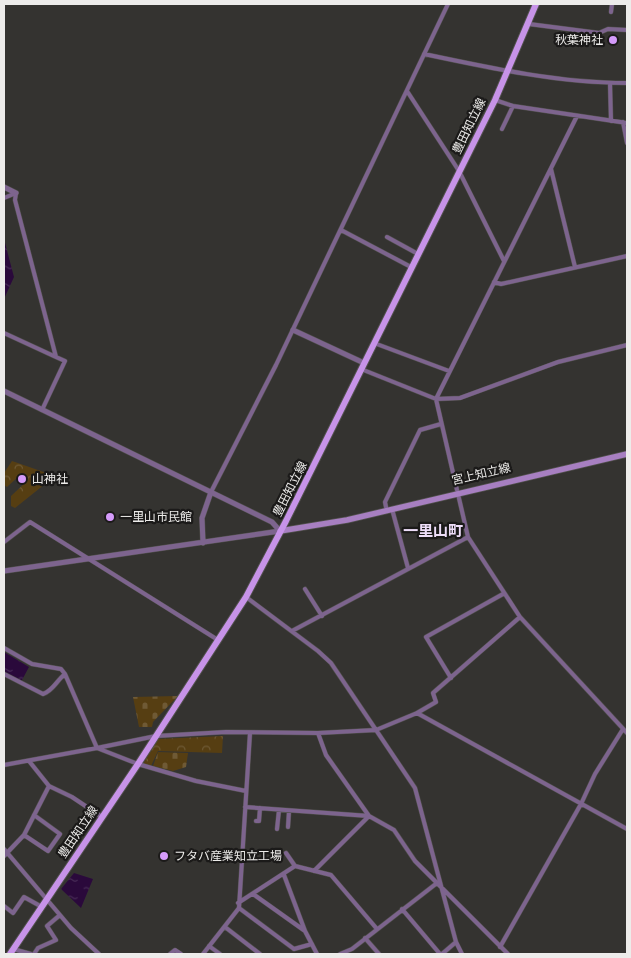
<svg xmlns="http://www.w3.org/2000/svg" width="631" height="958" viewBox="0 0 631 958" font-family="'Nunito Sans','Noto Sans JP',sans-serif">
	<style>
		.forest { fill: url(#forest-crowns) }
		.cemetery { fill: url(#cemetery-stones) }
		.water { fill: url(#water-ripples) }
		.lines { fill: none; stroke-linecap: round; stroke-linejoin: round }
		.minor-casing { stroke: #52514e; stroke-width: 5 }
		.tertiary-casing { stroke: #52514e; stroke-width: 6 }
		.secondary-casing { stroke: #52514e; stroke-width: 7 }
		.primary-casing { stroke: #52514e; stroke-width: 8 }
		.minor { stroke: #7d648e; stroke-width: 4 }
		.tertiary { stroke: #7d648e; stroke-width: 5 }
		.secondary { stroke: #a77fc1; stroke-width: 5.5 }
		.primary { stroke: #c793e8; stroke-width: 6 }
		.poi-dot { fill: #d59bfa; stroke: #1b1a19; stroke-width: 2 }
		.labels { text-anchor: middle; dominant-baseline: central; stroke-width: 4.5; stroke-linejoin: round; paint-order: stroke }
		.poi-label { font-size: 12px; fill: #edecea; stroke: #1b1a19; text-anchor: start }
		.street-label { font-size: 12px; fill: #edecea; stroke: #1b1a19 }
		.quarter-label { font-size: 15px; font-weight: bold; fill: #edddf8; stroke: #1b1a19 }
	</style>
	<defs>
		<pattern id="forest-crowns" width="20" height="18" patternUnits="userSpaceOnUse" patternTransform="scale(1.25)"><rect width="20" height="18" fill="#563e12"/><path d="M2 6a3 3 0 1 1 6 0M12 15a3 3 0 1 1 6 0" fill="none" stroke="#6f5a35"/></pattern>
		<pattern id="cemetery-stones" width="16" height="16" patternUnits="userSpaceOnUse" patternTransform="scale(1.25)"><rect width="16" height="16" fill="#563e12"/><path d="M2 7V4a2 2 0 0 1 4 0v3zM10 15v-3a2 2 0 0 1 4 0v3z" fill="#6f5a35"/></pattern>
		<pattern id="water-ripples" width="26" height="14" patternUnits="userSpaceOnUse" patternTransform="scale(1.25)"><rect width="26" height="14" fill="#2a093b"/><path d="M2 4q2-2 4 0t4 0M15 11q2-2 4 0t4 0" fill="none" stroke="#492d58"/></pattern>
	</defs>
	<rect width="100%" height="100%" fill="#343330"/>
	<path class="forest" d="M12,461L55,476L15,508L11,506V496L26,482L20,475L7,487L4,485V473Z
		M223,736L222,753L158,751L151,766L143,764L158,739Z"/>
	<path class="cemetery" d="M178,696L153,722L152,727H139L133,697Z
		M158,752L188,753L186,767L173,771L153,766Z"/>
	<path class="water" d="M4,239L14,277L4,299Z
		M4,652L29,667L21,682L4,671Z
		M74,873L93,879L81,908L61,889Z"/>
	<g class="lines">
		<g class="minor-casing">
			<path id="minor" d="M611,12L612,4
				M529,24L599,33L608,29L627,30
				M424,54C490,68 559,83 627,83
				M610,83L611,121
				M407,91L459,171L504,261
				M495,100L513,106L627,123
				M577,116L436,399L460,398L558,362L627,345
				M623,122L627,143
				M502,129L513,106
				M551,169L575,267
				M16,193L15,200L56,357L65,361L42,410
				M4,198L16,193
				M341,230L411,267
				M387,237L418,254
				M494,282L501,284L627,256
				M4,333L56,357
				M374,343L449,371
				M361,369L436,399L457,490
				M211,492L276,365L448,4
				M458,494L468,537L520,617L627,733
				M386,507L385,502L420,430L441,424
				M392,509L408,568
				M4,542L30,522L218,640
				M305,589L322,616
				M246,597L318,651L331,663L415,788L456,942L462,954
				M292,631L468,537
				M4,648L32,664L61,669L65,674L97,748L156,736L226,732L318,733L376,730L417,713L436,702L433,693L520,617
				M4,674L43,694C53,691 57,680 65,674
				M451,678L426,637L503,594
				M417,713L627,829
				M318,733L326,755L369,816L394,830L415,861L508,954
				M29,761L49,786L72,797L102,817
				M4,765L97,748L138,764L196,781L246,791
				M245,807L369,816
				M256,821H259L260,808
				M288,827L289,811
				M277,829L279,810
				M24,835L48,851L60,834L34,815
				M4,849L71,928L99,954
				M286,853L295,866
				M4,856L24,835L49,786
				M314,871L369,816
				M284,875L305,931L317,954
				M253,894L305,931
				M238,903L295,866L331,875L377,929
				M4,906L13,913L24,897L42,907
				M239,908L294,949
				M402,909L440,954
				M225,927L260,954
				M365,938L379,954
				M209,946L220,954
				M500,947L581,804L595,774L623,729
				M13,949L31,954
				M294,949L312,944
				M34,954L38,948L56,940L47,926L60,915
				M170,954L175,950L181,954
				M203,954L239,908L250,733
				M340,954L352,949L437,883
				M442,954L456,942"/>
		</g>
		<g class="tertiary-casing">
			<path id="tertiary" d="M4,187L16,193
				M293,330L364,363
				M4,391L272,522L280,531L4,571
				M203,543L202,518L211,492"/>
		</g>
		<g class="secondary-casing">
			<path id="secondary" d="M280,531L347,520L627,454"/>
		</g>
		<g class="primary-casing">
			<path id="primary" d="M10,954L138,764L246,597L286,521L495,100L536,4"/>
		</g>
		<use href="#minor" class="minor"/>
		<use href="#tertiary" class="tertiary"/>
		<use href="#secondary" class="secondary"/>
		<use href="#primary" class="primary"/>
	</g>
	<g class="poi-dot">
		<circle cx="613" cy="40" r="5"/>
		<circle cx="22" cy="479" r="5"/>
		<circle cx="110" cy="517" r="5"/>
		<circle cx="164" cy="856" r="5"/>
	</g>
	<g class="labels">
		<g class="poi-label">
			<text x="603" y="40" text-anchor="end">秋葉神社</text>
			<text x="32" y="479">山神社</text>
			<text x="120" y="517">一里山市民館</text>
			<text x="174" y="856">フタバ産業知立工場</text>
		</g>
		<g class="street-label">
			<text transform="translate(469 126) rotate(-64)">豊田知立線</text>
			<text transform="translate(481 474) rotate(-13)">宮上知立線</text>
			<text transform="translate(290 489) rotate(-63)">豊田知立線</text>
			<text transform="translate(78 832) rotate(-56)">豊田知立線</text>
		</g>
		<g class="quarter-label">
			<text x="433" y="531">一里山町</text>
		</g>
	</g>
	<rect width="631" height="958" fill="none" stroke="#edecea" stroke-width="10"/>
</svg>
